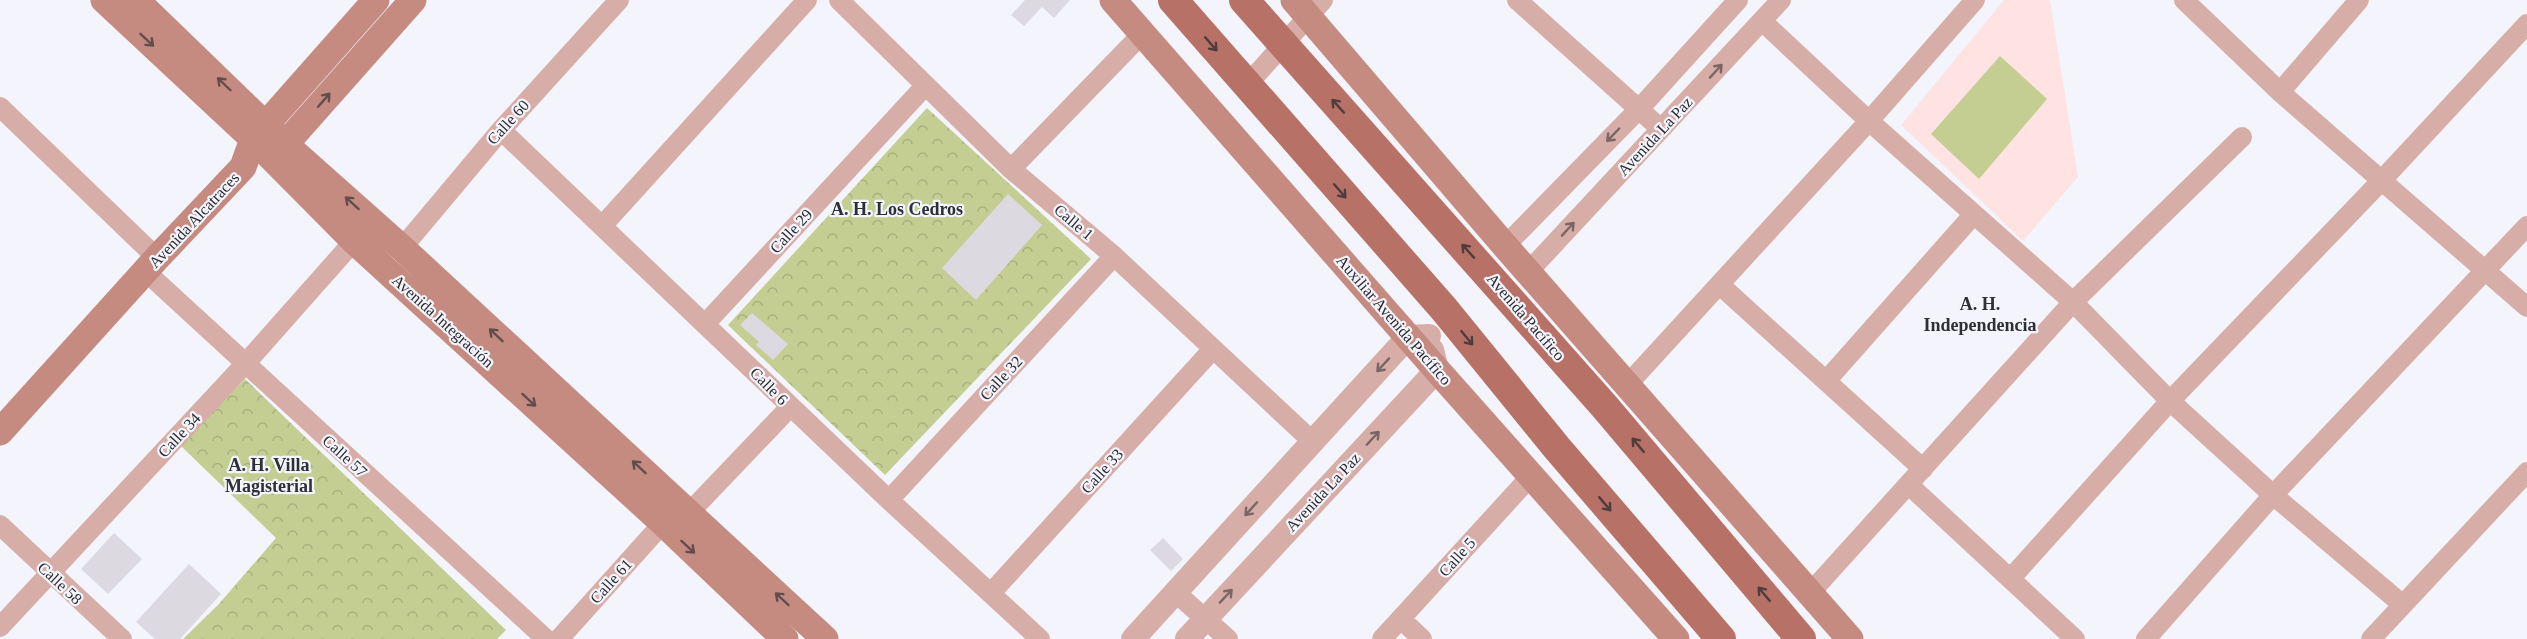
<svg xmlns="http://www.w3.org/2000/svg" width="2527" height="639" viewBox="0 0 2527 639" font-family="Georgia,serif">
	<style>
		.education { fill: #fee3e2 }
		.grass { fill: #c4cd92 }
		.forest { fill: url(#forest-crowns) }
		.building { fill: #ddd9e0 }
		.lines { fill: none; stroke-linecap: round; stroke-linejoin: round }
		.minor { stroke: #d7aea7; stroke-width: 20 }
		.tertiary { stroke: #d7aea7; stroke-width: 24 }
		.secondary { stroke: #c58b81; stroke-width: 27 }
		.primary { stroke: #b87166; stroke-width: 30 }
		.oneway { stroke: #624d4c }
		.oneway2 { stroke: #4f3d3d }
		.oneway3 { stroke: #796665 }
		.labels { text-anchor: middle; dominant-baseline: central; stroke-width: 4.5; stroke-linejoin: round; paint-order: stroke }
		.street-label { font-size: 16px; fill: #2c2c2f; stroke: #f3f4fc }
		.neighbourhood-label { font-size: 18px; font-weight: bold; fill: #2f3036; stroke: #f3f4fc }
	</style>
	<defs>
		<pattern id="forest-crowns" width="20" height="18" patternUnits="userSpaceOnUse" patternTransform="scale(1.5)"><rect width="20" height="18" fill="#c4cd92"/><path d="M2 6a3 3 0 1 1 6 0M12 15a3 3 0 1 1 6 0" fill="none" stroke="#a9b07e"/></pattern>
	</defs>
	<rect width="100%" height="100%" fill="#f3f4fc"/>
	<path class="education" d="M2004,0H2050L2078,177L2023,241L1901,125Z"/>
	<path class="grass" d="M2000,56L2047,99L1979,179L1931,134Z"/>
	<path class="forest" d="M927,108L1091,259L885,475L728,325Z
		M245,379L506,630L497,639H183L218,605L276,538L180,445Z"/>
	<path class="building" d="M1025,0H1070L1054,18L1042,7L1024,26L1011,15Z
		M1008,194L1042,225L976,300L942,268Z
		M752,313L788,344L773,360L756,345L759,342L740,325Z
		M114,533L142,559L108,594L81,569Z
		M1163,538L1183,559L1171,571L1150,550Z
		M189,564L221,594L180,639H155L136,622Z"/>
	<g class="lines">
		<path class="minor" d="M839,0L1011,169L1114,256L1312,441
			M1517,0L1661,129
			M2184,0L2280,92L2527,307
			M1762,21L1869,121L2073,302L2170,401L2273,495L2403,605
			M1247,85L1323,0
			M2280,92L2359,0
			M0,107L157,258
			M501,130L889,500L1040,639
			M1011,169L1142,34
			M602,226L807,0
			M1505,246L1639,109L1738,0
			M402,248L501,130L619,0
			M145,271L546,639
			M1528,272L1781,0
			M1720,285L1923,469
			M706,323L925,86
			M1826,381L1974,214
			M1628,384L1869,121L1975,0
			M1909,485L2075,639
			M889,500L1114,256
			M689,513L790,407
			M0,525L122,639
			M2011,578L2170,401L2382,180L2527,24
			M1175,592L1228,639
			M1811,592L2073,302L2242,137
			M991,593L1213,349
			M1401,619L1422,639
			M0,627L245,364L354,241
			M559,639L663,523
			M1382,639L1531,476
			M2146,639L2273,495L2527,226
			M2371,639L2527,472"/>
		<path class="tertiary" d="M1133,639L1408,337L1429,336
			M1187,639L1437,370L1432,350"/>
		<path class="secondary" d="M104,0L253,139L354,241L663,523L785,639
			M136,0L285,144L402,248L825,639
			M1113,0L1437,370L1676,639
			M1294,0L1505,246L1850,639
			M273,158L413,0
			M0,432L157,258L243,167L253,139L376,0"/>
		<path class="primary" d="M1173,0L1444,309L1557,448L1721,639
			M1244,0L1605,407L1801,639"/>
	</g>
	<defs><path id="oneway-shaft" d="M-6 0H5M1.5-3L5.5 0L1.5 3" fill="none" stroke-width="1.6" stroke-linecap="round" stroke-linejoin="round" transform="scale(1.5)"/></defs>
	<g class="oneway">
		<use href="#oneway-shaft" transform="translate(147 40) rotate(43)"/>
		<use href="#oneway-shaft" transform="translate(224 84) rotate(-136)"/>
		<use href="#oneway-shaft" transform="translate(324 100) rotate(-49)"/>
		<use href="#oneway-shaft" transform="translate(352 203) rotate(-138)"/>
		<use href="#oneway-shaft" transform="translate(496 335) rotate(-137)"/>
		<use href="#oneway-shaft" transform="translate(529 400) rotate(42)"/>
		<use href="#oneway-shaft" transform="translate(639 467) rotate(-137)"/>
		<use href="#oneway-shaft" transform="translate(688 547) rotate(43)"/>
		<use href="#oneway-shaft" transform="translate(782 599) rotate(-137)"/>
	</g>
	<g class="oneway2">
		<use href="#oneway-shaft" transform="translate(1211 44) rotate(49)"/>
		<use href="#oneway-shaft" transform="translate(1338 106) rotate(-132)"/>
		<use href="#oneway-shaft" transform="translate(1340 191) rotate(49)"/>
		<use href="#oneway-shaft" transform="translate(1468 251) rotate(-132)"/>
		<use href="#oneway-shaft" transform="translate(1467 338) rotate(51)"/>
		<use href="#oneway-shaft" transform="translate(1638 445) rotate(-130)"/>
		<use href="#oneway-shaft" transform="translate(1605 504) rotate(50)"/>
		<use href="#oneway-shaft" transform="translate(1764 594) rotate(-130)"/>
	</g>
	<g class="oneway3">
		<use href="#oneway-shaft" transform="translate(1716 71) rotate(-47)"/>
		<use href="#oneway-shaft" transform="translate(1613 135) rotate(134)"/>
		<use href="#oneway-shaft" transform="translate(1568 229) rotate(-47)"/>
		<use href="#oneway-shaft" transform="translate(1383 365) rotate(133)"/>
		<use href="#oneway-shaft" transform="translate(1373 438) rotate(-47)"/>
		<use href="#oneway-shaft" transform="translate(1251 509) rotate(132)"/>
		<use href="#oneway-shaft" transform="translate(1226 596) rotate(-47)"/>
	</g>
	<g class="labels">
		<g class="street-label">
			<text transform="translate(508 122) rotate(-48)">Calle 60</text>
			<text transform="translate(1655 136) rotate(-47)">Avenida La Paz</text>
			<text transform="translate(194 220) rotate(-47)">Avenida Alcatraces</text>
			<text transform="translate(1074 222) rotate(40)">Calle 1</text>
			<text transform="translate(791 231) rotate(-47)">Calle 29</text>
			<text transform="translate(1526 317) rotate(49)">Avenida Pacífico</text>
			<text transform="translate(1394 320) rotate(49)">Auxiliar Avenida Pacífico</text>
			<text transform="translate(443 321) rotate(42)">Avenida Integración</text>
			<text transform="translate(1001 378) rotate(-47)">Calle 32</text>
			<text transform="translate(769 386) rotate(45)">Calle 6</text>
			<text transform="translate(179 435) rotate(-47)">Calle 34</text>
			<text transform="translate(345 456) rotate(42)">Calle 57</text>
			<text transform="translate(1102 471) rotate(-48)">Calle 33</text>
			<text transform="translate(1323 492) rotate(-47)">Avenida La Paz</text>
			<text transform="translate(1457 557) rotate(-48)">Calle 5</text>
			<text transform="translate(611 581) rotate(-48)">Calle 61</text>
			<text transform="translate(60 583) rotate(43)">Calle 58</text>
		</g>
		<g class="neighbourhood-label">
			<text x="897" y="209">A. H. Los Cedros</text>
			<text x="1980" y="304">A. H.<tspan x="1980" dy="21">Independencia</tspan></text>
			<text x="269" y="465">A. H. Villa<tspan x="269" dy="21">Magisterial</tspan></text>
		</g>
	</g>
</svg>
